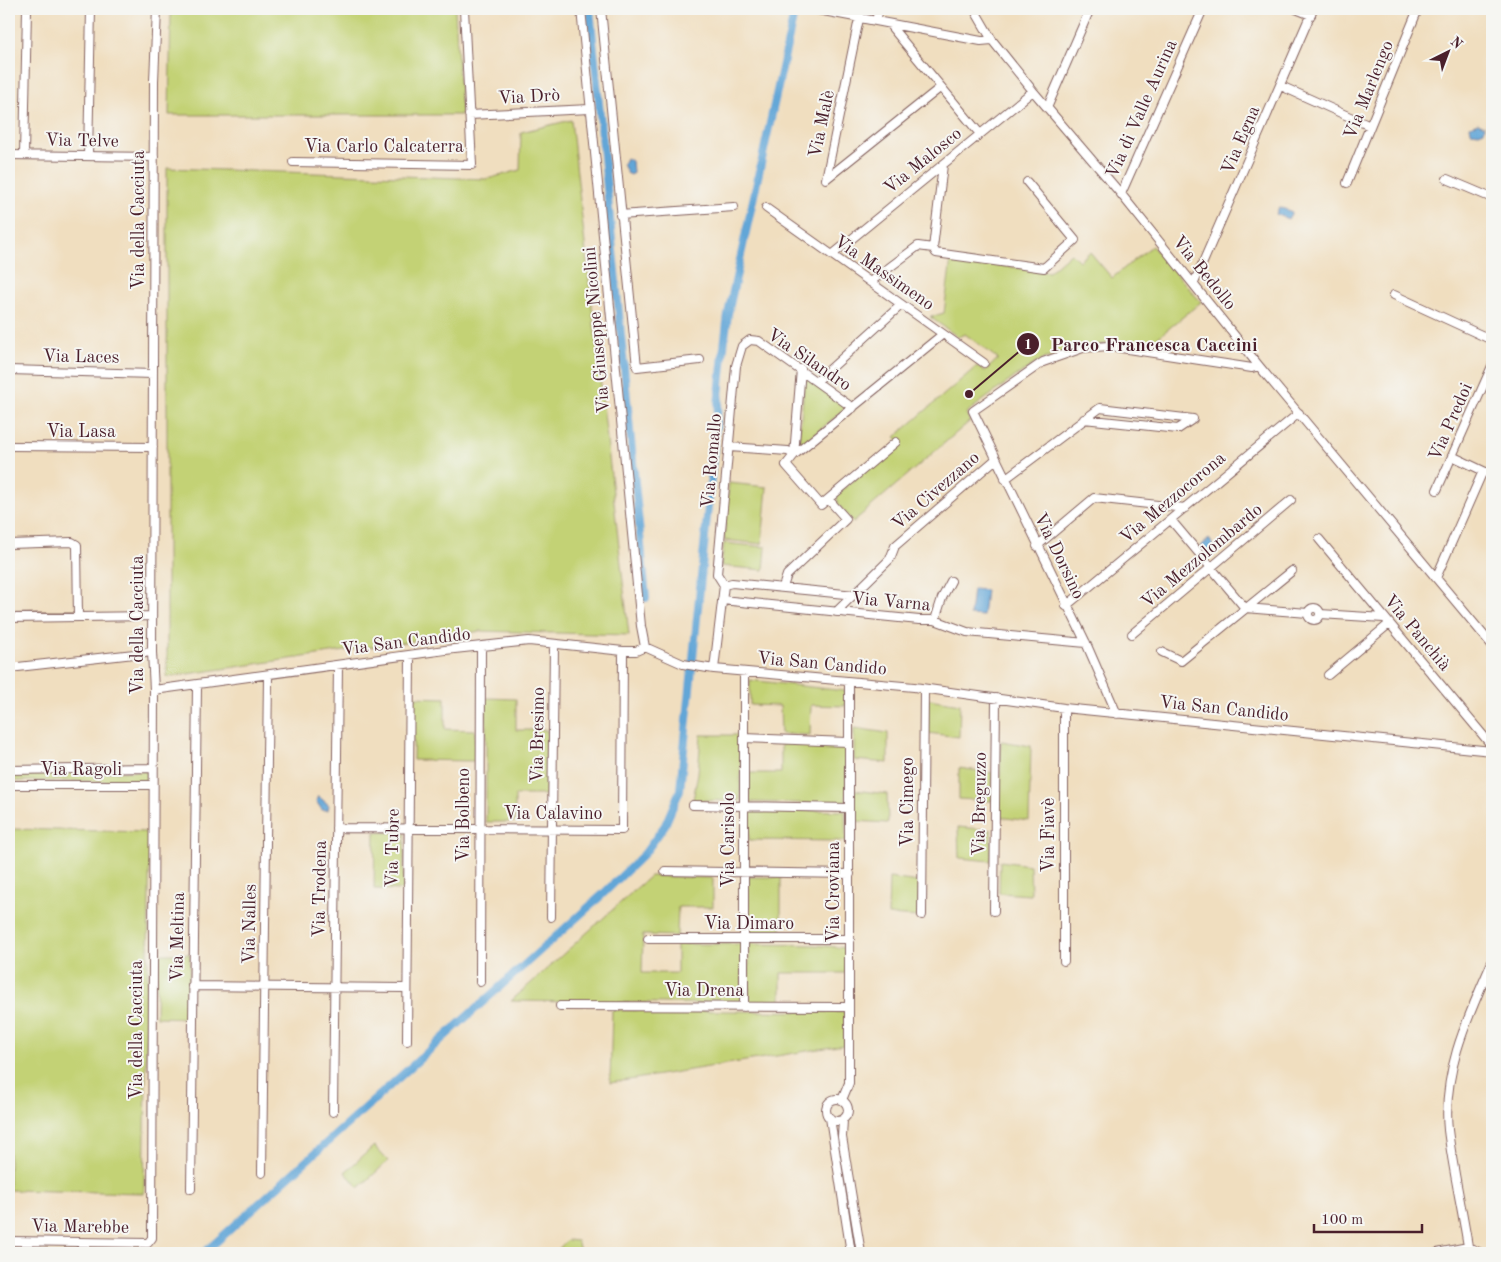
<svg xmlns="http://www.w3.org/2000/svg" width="1501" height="1262" viewBox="0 0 1501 1262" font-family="'Old Standard TT',serif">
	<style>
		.green { fill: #c3d274; stroke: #867850 }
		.water { fill: #62a6d7; stroke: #566281 }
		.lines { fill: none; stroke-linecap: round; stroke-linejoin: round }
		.canal { stroke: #62a6d7; stroke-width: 8 }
		.minor-casing { stroke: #84625f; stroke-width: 10 }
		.minor { stroke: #fff; stroke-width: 8 }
		.labels { text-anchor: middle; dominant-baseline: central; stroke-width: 4; stroke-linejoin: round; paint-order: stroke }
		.street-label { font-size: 18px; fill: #4a1f2b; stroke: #f6f6f2 }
		.leader { fill: none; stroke: #4a1f2b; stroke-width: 2 }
		.callout-dot { fill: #4a1f2b; stroke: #f6f6f2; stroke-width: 2 }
		.mark-label { font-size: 15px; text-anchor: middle; font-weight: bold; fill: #fff }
		.callout-label { font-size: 19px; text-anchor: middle; font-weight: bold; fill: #4a1f2b; stroke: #f6f6f2; stroke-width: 4; stroke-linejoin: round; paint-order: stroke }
	</style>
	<rect width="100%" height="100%" fill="#f6f6f2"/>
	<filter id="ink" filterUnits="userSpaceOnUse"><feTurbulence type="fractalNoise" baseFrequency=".02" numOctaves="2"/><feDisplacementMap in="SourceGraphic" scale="10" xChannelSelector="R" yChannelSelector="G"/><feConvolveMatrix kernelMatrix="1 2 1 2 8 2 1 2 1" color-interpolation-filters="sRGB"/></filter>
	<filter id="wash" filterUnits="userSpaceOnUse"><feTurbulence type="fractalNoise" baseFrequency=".0096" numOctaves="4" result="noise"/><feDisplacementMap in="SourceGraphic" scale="20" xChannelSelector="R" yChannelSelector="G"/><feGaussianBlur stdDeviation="1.12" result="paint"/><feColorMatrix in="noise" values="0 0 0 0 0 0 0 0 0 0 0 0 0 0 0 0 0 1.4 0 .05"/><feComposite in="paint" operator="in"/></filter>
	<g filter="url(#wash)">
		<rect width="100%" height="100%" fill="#f0debf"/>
		<path class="green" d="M171,9H455L461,115H169Z
			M571,120L629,635L481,631L167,677V168L487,179L520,170L521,132Z
			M1152,246L1201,302L1144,349L1109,343L1043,359L1019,374L966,413L970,421L853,522L838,504L837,495L899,441L895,437L977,366L985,371L998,359L965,334L958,337L930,317L944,313L951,259L1049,272L1071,253L1079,261L1090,252L1112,278Z
			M805,377L846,408L798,448Z
			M729,483L767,487L762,544L724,540Z
			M724,543L766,547L764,570L721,566Z
			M750,680L845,691V706L811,705L810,735L781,734L780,706L750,705Z
			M414,697L445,698V729L475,730V761L413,760Z
			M486,698L516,699V730H547V795H515V822H486Z
			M928,699L960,704L959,737L928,733Z
			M854,728L888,733V763L854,760Z
			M701,735H741L740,801L693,800L698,773Z
			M1001,741L1031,746L1029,821L999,817Z
			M781,742L846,744V804L749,802V773H781Z
			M959,768L993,773L992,801L959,799Z
			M147,771V781H9V774Z
			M854,790L887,794L888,823L854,821Z
			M748,809L845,811L846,841L749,840Z
			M958,827L991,830V861L959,858Z
			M9,829L150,832L144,1193L9,1190Z
			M375,832L405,833L403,890L374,889Z
			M1000,861L1030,865L1031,895L999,893Z
			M650,876L713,878V907H678L677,936L643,935L642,973H677V944H742V1004L511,1001Z
			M748,877H781V938L749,937Z
			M889,878L919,882V917L888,915Z
			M749,944L815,945L846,948V973H781V1004L749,1003Z
			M157,954H190L188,1018L156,1017Z
			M612,1010L845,1012L844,1045L610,1083Z
			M374,1146L388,1161L359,1188L345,1172Z
			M567,1240L577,1241L581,1253H555Z"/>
		<path class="water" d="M1478,123L1485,126L1484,131L1479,133L1471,132L1470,126Z
			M626,158L632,161L633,172L631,175L627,173L623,164Z
			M1279,207L1292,212L1288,219L1276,214Z
			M1209,539L1217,550L1210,556L1201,546Z
			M973,589L986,590L983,616L970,615Z
			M318,796L329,805L328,810H322L316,801Z"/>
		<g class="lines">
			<path class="canal" d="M590,9L646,598
				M204,1253L602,895L645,853L665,825L680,790L723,355L728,314L795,9"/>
		</g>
	</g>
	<g filter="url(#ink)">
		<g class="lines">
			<g class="minor-casing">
				<path id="minor" d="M581,9L641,626L645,647
					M601,9L637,367L700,360
					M813,9L981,41L992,40
					M861,9L826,179L941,87
					M974,9L992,40L1033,91L1121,194L1259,366L1492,645
					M1296,9L1311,15
					M876,21L879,9
					M889,24L980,134
					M1281,86L1370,126
					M1047,108L1090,9
					M469,115L590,109
					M9,155L154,157
					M24,155L27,9
					M88,156L91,9
					M293,162L472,165L464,9
					M1447,179L1492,198
					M1347,183L1418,9
					M1121,194L1203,9
					M766,208L984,363
					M620,215L734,207
					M933,248L936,253L1044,268L1075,240L1027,182
					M933,248L943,165
					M832,255L1033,91
					M870,282L918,246L933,248
					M1194,283L1313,9
					M1394,295L1492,340
					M9,370L153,374
					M817,381L901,305
					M896,442L821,505L786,465L794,455L943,334
					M9,446L153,447
					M729,447L788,451L794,455
					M794,455L801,369
					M1452,456L1492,475
					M1005,479L1100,408L1193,419L1178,429L1084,419
					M1437,490L1492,366
					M1171,520L1245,608L1308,613
					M1319,539L1492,746
					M9,544L72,542L77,545L78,617
					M1037,546L1094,498L1185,508
					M1436,578L1483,471
					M724,585L717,574L736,366L742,346L750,340L759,341L853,408
					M783,587L787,575L846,519L829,500
					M722,600L919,620H935L967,632L1086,643
					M1066,606L1299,413
					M1308 614a6 6 0 1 1 12 0a6 6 0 1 1-12 0Z
					M836,612L890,559L895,546L996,459
					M1320,614L1384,618
					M9,618L152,616
					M935,620L942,598L951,581
					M1132,634L1291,500
					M1162,652L1181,661L1292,571
					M9,668L152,652
					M714,669L724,585L732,583L855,595
					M744,673V1007
					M1328,675L1389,624
					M154,690L445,650L529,641L623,651H636L645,647L683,664L714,669L914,687L1064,708L1492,751
					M1064,708V961
					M1117,714L1086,643L973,411L1043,362L1083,348L1108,346L1252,368L1259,366
					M744,738L848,742
					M9,770L152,768
					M9,785H152
					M693,805L848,808
					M336,828L622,830L623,651
					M665,871L850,874
					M994,911L996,698
					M922,915L924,689
					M551,917L554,644
					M648,939H850
					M480,982L481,648
					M192,986L406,988
					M560,1006L848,1007
					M407,1041L410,655
					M826 1110a11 11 0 1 1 22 0a11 11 0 1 1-22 0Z
					M842,1100L849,1083V682
					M333,1112L338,665
					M830,1118L851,1253
					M843,1120L842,1137L861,1253
					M262,1173L268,676
					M191,1189L197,686
					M9,1241L148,1243L152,1238L154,690L152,652L154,81L157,9
					M1437,1253L1468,1247L1481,1253
					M1469,1253C1463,1212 1453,1171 1448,1130C1442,1070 1469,1015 1492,962"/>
			</g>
			<use href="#minor" class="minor"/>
		</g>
	</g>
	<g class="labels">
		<g class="street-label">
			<text transform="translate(1369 90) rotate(-68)">Via Marlengo</text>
			<text transform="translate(529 97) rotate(-3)">Via Drò</text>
			<text transform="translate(1142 109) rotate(-66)">Via di Valle Aurina</text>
			<text transform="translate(822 124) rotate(-78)">Via Malè</text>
			<text transform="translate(1241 140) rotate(-67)">Via Egna</text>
			<text transform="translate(82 141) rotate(1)">Via Telve</text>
			<text x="384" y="147">Via Carlo Calcaterra</text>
			<text transform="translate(923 161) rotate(-39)">Via Malosco</text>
			<text transform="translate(139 220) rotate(-90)">Via della Cacciuta</text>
			<text transform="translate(884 273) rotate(35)">Via Massimeno</text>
			<text transform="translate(1204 273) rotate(51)">Via Bedollo</text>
			<text transform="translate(597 330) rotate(-95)">Via Giuseppe Nicolini</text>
			<text transform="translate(81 357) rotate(1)">Via Laces</text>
			<text transform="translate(809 360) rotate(34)">Via Silandro</text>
			<text transform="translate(1451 422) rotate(-66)">Via Predoi</text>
			<text x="81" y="432">Via Lasa</text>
			<text transform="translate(712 461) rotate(-85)">Via Romallo</text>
			<text transform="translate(936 491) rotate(-41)">Via Civezzano</text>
			<text transform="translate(1173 498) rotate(-40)">Via Mezzocorona</text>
			<text transform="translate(1059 556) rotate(64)">Via Dorsino</text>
			<text transform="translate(1202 556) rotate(-40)">Via Mezzolombardo</text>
			<text transform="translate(891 602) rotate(5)">Via Varna</text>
			<text transform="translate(138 625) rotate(-90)">Via della Cacciuta</text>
			<text transform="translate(1417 633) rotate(50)">Via Panchià</text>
			<text transform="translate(406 642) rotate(-7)">Via San Candido</text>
			<text transform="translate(822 664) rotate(5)">Via San Candido</text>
			<text transform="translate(1224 709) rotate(6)">Via San Candido</text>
			<text transform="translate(538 735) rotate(-89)">Via Bresimo</text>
			<text x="81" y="770">Via Ragoli</text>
			<text transform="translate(908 802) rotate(-90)">Via Cimego</text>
			<text transform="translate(980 804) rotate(-89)">Via Breguzzo</text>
			<text x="553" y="814">Via Calavino</text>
			<text transform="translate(464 815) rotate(-90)">Via Bolbeno</text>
			<text transform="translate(1049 835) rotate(-90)">Via Fiavè</text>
			<text transform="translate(729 840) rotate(-90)">Via Carisolo</text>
			<text transform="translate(393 848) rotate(-89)">Via Tubre</text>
			<text transform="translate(320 889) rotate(-89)">Via Trodena</text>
			<text transform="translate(834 892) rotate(-90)">Via Croviana</text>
			<text transform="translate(250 924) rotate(-89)">Via Nalles</text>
			<text x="749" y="924">Via Dimaro</text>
			<text transform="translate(178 937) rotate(-89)">Via Meltina</text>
			<text x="704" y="991">Via Drena</text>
			<text transform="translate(137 1030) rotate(-90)">Via della Cacciuta</text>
			<text transform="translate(80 1227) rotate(1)">Via Marebbe</text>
		</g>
	</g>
	<path class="leader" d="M969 394L1028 344"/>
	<g class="callout-dot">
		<circle cx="969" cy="394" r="5"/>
		<circle cx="1028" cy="344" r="12"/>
	</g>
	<g class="mark-label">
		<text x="1028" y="349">1</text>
	</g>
	<g class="callout-label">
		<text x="1154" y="351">Parco Francesca Caccini</text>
	</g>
	<rect width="1501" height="1262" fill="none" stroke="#f6f6f2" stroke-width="30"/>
	<g transform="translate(1448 52) rotate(42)" stroke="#f6f6f2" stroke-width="4" paint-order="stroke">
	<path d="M0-4L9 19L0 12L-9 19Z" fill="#4a1f2b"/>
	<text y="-8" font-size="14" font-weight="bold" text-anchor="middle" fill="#4a1f2b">N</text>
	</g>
	<path d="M1314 1224v8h108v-8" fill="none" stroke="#4a1f2b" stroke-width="2.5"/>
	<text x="1321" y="1224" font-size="15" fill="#4a1f2b" stroke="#f6f6f2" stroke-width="4" paint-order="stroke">100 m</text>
</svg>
